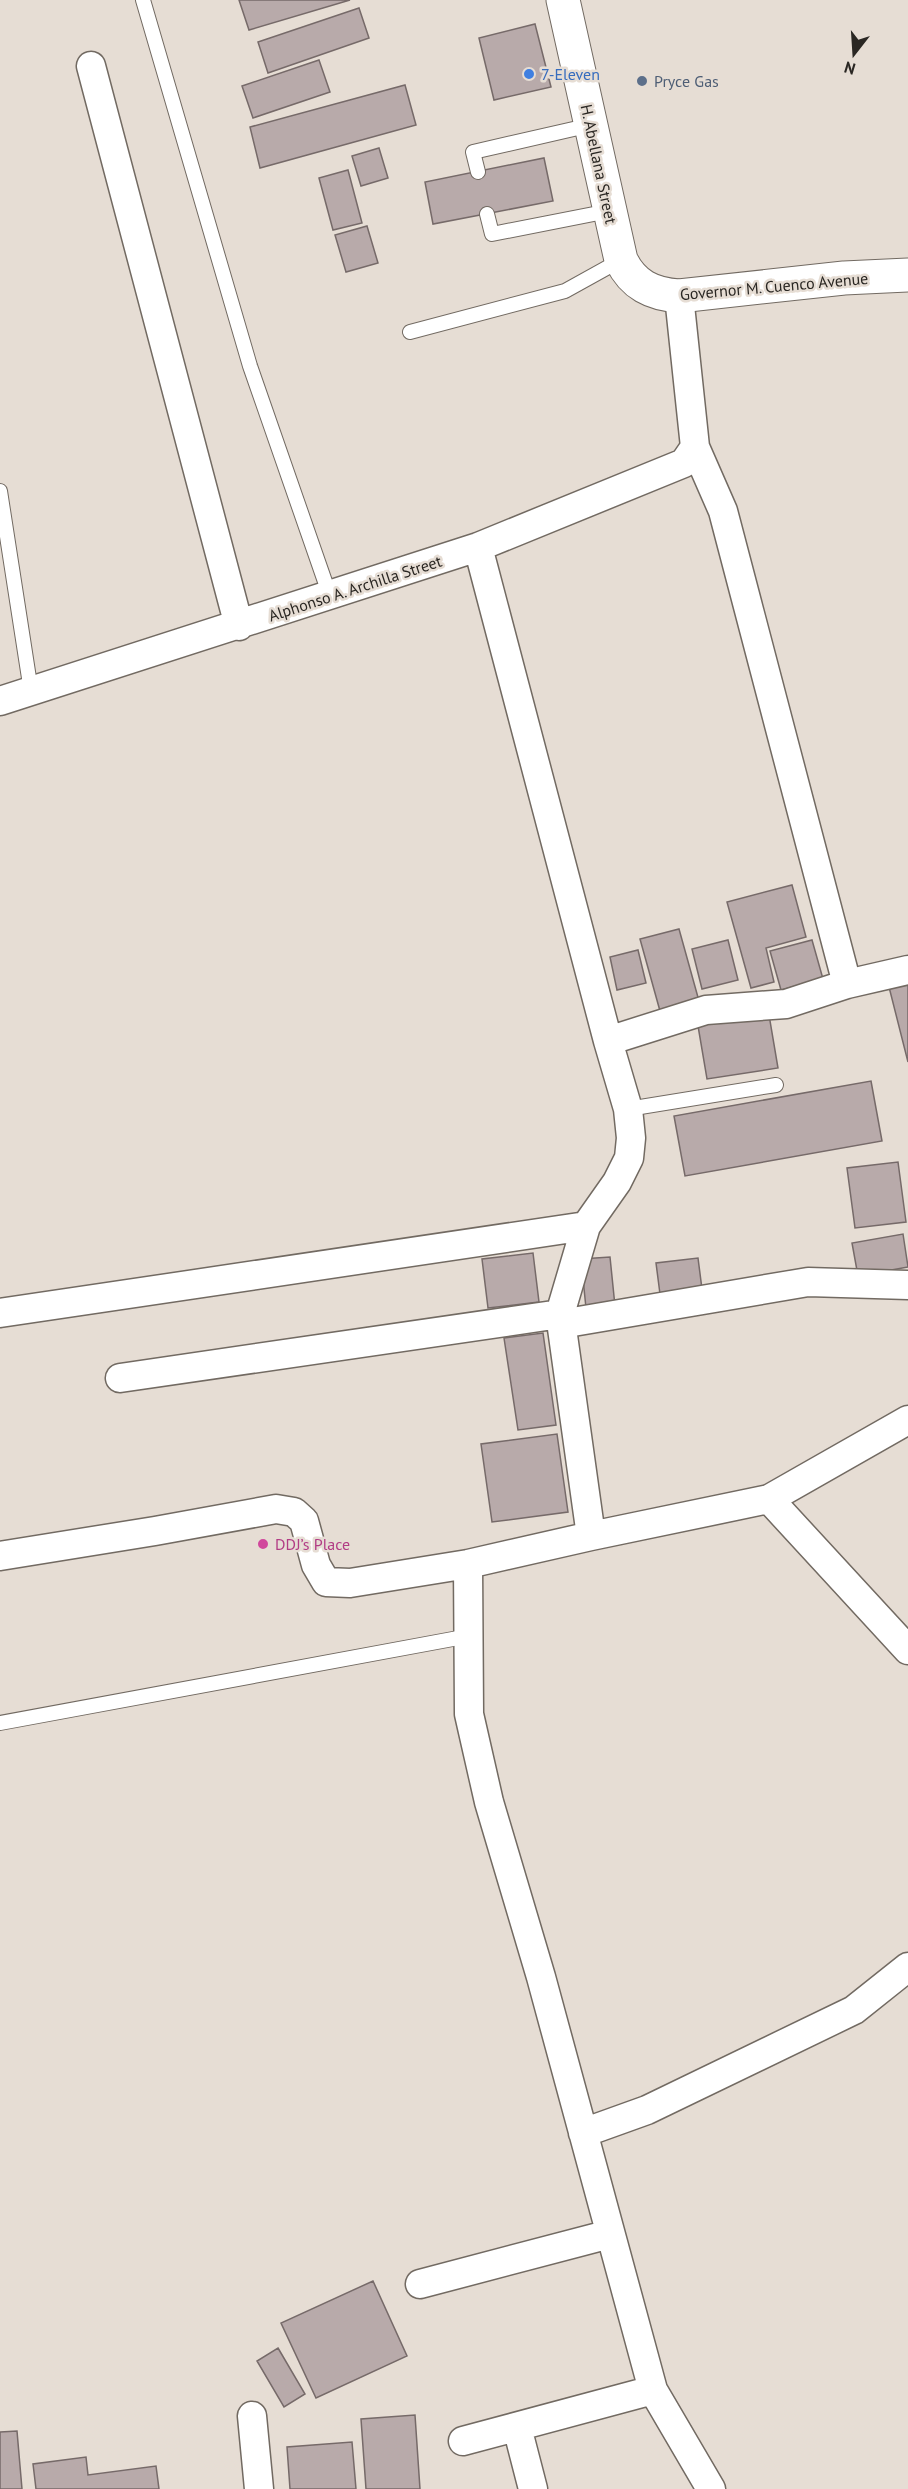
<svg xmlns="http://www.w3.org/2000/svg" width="908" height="2489" viewBox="0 0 908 2489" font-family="'PT Sans',sans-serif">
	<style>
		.building { fill: #b8aaaa; stroke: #766a69; stroke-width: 1.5 }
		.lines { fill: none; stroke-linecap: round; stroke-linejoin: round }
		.lane-casing { stroke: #726a62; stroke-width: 16 }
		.street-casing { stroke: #726a62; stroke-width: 31 }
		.secondary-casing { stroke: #726a62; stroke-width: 35 }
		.lane { stroke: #fff; stroke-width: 14 }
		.street { stroke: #fff; stroke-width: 28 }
		.secondary { stroke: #fff; stroke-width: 33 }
		.shop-dot { fill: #3f7fe0; stroke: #e6ddd4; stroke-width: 2 }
		.service-dot { fill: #5c6f8a; stroke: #e6ddd4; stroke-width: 2 }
		.hotel-dot { fill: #d1479c; stroke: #e6ddd4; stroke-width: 2 }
		.labels { text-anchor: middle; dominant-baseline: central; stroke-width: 5; stroke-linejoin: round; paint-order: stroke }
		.shop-label { font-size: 16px; fill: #366cbe; stroke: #e6ddd4; text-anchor: start }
		.service-label { font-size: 16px; fill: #4e5e75; stroke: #e6ddd4; text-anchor: start }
		.street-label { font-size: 16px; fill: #2a2723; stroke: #e6ddd4 }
		.hotel-label { font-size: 16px; fill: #b23c85; stroke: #e6ddd4; text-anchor: start }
	</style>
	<rect width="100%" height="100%" fill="#e6ddd4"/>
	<path class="building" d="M239,0H350L249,30Z
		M359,8L369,38L268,73L258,42Z
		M535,24L551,87L494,100L479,38Z
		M319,60L330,92L253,118L242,86Z
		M405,85L416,125L260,168L250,127Z
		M379,148L388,178L361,186L352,156Z
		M544,158L553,201L433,224L425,182Z
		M348,170L362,223L333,230L319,178Z
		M367,226L378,263L346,272L335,235Z
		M792,885L806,937L766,948L774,982L751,988L727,902Z
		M679,929L699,1001L660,1011L640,939Z
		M728,940L738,980L702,989L692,949Z
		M812,940L823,979L781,990L770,951Z
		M638,950L646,983L617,990L610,957Z
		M908,978V1062L888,983Z
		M768,1009L778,1068L707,1079L697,1020Z
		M871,1081L882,1141L685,1176L674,1116Z
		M898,1162L906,1222L855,1228L847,1168Z
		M903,1234L908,1267L858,1276L852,1243Z
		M533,1253L539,1302L488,1308L482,1259Z
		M610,1257L615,1306L586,1308L581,1259Z
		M698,1258L702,1289L660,1294L656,1263Z
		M543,1333L556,1425L518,1430L504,1338Z
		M557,1434L568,1512L492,1522L481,1444Z
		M373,2281L407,2356L316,2398L281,2323Z
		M278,2348L305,2394L284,2407L257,2361Z
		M415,2415L420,2489H366L361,2419Z
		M17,2431L22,2489H0V2432Z
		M352,2442L356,2489H290L287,2447Z
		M86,2457L88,2475L156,2466L159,2489H36L33,2464Z"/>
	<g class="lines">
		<g class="lane-casing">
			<path id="lane" d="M143,0L250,366L330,596
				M478,172L473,152L591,125
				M487,214L492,234L609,211
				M410,332L565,291L621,260
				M0,491L31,691
				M628,1109L776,1085
				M0,1723L469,1636"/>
		</g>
		<g class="street-casing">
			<path id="street" d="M91,66L239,626
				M679,296L695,447L723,511L847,984
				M478,547L608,1041L628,1109L631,1138L629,1158L617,1182L586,1226L560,1314L591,1536
				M0,701L478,547L684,463L695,447
				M608,1041L706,1010L786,1004L847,984L908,970
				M0,1313L586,1226
				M561,1324L808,1282L908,1285
				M120,1378L560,1314
				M769,1499L908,1420
				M0,1556L155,1531L276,1509L294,1512L304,1521L316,1565L326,1582L350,1583L468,1564L591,1536L769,1499L908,1650
				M468,1564L469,1714L489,1802L541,1977L653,2390L711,2489
				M583,2133L647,2110L854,2010L908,1967
				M420,2284L610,2234
				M252,2416L259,2489
				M517,2427L533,2489
				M463,2441L653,2390"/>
		</g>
		<g class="secondary-casing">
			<path id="secondary" d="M563,0L621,260C633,285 652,294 679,296L844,278L908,275"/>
		</g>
		<use href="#lane" class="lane"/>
		<use href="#street" class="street"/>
		<use href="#secondary" class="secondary"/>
	</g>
	<circle class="shop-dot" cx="529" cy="74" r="6"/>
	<circle class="service-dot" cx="642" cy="81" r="6"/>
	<circle class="hotel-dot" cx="263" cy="1544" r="6"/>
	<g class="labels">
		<g class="shop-label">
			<text x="541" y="74">7-Eleven</text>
		</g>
		<g class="service-label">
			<text x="654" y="81">Pryce Gas</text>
		</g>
		<g class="street-label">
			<text transform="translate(599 164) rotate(78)">H. Abellana Street</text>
			<text transform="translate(774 286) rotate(-5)">Governor M. Cuenco Avenue</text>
			<text transform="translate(355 588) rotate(-18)">Alphonso A. Archilla Street</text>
		</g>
		<g class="hotel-label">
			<text x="275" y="1544">DDJ’s Place</text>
		</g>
	</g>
	<g transform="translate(854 54) rotate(197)" stroke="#e6ddd4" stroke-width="4.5" paint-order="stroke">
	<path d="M0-4.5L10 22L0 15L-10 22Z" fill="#2a2723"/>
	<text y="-9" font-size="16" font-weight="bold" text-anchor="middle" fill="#2a2723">N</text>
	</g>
</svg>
